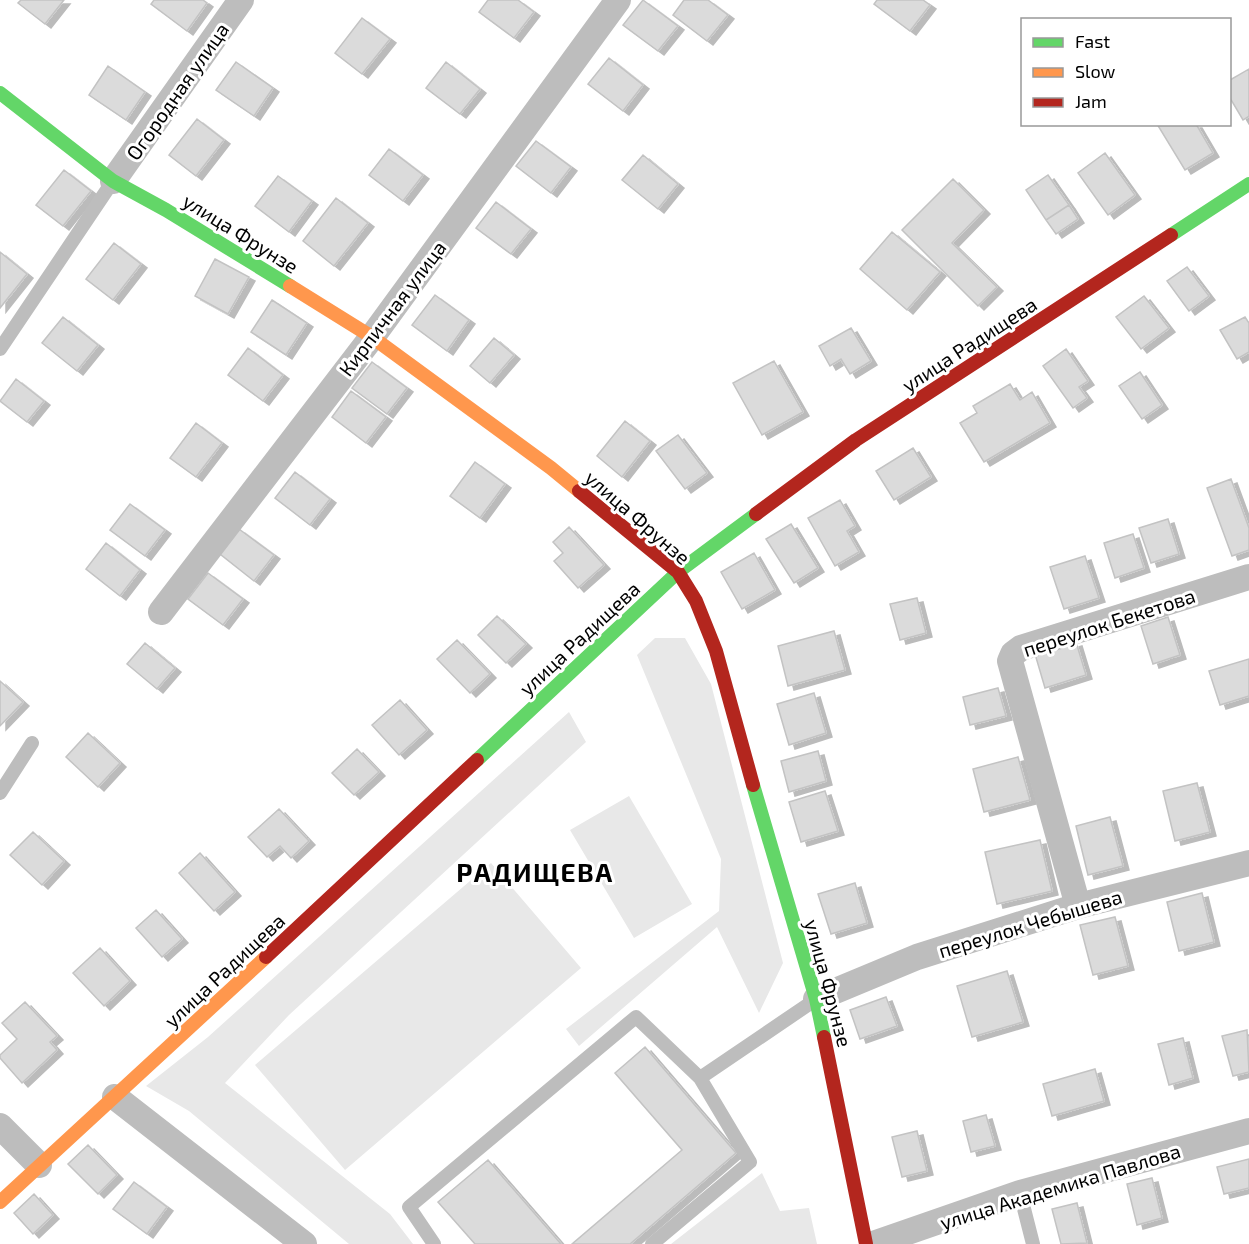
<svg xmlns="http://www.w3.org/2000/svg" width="1249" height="1244" viewBox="0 0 1249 1244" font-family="'Exo 2',sans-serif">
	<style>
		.green { fill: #e8e8e8 }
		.building { fill: #dbdbdb; stroke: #c3c3c3; stroke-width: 1.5; filter: url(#shadow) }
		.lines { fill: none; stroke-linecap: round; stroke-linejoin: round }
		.lane { stroke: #bdbdbd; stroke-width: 14 }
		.street { stroke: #bdbdbd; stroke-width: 26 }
		.fast { stroke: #63d668; stroke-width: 14 }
		.slow { stroke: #ff974d; stroke-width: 14 }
		.jam { stroke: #b3261e; stroke-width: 14 }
		.labels { text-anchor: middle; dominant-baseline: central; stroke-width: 6; stroke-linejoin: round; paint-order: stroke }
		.street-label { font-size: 20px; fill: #000; stroke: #fff }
		.district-label { font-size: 26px; font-weight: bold; letter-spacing: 1.5px; fill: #000; stroke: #fff }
	</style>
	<defs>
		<filter id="shadow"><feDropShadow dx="6" dy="4" stdDeviation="0" flood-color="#0004"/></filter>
	</defs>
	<rect width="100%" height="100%" fill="#fff"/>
	<path class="green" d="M655,638H685L711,684L783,963L759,1013L717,927L579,1046L566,1029L719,911L721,859L637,655Z
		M569,712L586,742L289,1015L225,1083L390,1214L413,1244H349L189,1111L146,1086L208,1037Z
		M629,796L692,904L634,938L570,830Z
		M491,863L581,968L345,1170L255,1065Z
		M762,1173L780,1211L809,1208L817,1244H671Z"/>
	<path class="building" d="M21,0H64L45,24L18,3Z
		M154,0H203L207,3L187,31L151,4Z
		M488,0H518L534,12L514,38L479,12Z
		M643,0L678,26L658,51L623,25Z
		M684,0H708L728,15L707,41L673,15Z
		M877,0H923L930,5L910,31L874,4Z
		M362,18L390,39L362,74L335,53Z
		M609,58L643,85L623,111L588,84Z
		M236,62L273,88L254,116L216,90Z
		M446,62L480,89L460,114L426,88Z
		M108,66L145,92L126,120L89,95Z
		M1249,69V116L1243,120L1230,98V80Z
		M197,119L224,140L196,176L169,155Z
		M1157,124H1196L1213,153L1185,170Z
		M536,141L571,167L551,193L516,166Z
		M389,149L423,175L403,201L369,175Z
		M1105,153L1135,195L1108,215L1078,173Z
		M643,155L678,184L658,209L622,180Z
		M64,170L91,191L63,226L36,205Z
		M1048,175L1069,205L1046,220L1026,190Z
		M278,176L312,201L289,232L255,206Z
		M953,179L984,210L952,243L997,287L978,306L902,230Z
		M336,198L368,223L334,266L303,241Z
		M496,202L531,229L511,254L476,228Z
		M1069,205L1078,219L1056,234L1046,220Z
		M892,232L940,272L907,310L860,269Z
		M114,243L141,264L113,300L86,279Z
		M0,252L27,274L0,308Z
		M215,259L249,277L228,314L195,296Z
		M1187,267L1209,296L1189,311L1167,281Z
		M435,295L469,320L447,351L412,325Z
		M1144,296L1169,328L1141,349L1116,317Z
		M272,300L307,323L286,355L251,332Z
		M63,317L98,345L77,371L42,343Z
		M1245,317L1249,323V352L1237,359L1220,330Z
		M851,328L871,361L850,374L841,359L830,366L819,346Z
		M494,338L514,355L490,383L470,366Z
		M248,348L283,375L263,401L228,375Z
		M1066,349L1088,381L1079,387L1087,398L1073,408L1043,366Z
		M774,361L803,412L762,435L733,383Z
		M372,362L407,388L387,414L352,388Z
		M1140,372L1162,405L1142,419L1119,386Z
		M16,379L44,401L27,422L0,401Z
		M1010,384L1020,400L1032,392L1050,423L984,462L960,423L977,413L973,406Z
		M351,391L386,417L366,443L332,417Z
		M625,421L650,441L622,477L597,456Z
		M196,423L222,443L196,477L170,458Z
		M678,435L707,473L685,489L656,451Z
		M913,448L931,477L894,500L876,471Z
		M475,462L505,484L480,518L450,496Z
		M295,472L330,499L310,525L275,498Z
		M1231,479L1249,528V550L1232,556L1207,488Z
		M840,500L855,526L847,531L859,552L835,566L808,518Z
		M130,504L165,530L145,556L110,530Z
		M1168,519L1179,554L1151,563L1139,528Z
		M791,524L818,568L794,583L766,539Z
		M569,527L604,565L578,588L554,561L563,553L553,542Z
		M239,529L274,555L254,581L220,554Z
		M1133,534L1144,568L1115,578L1104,543Z
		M106,543L140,570L120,596L86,569Z
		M754,553L775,590L742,609L721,572Z
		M1085,556L1099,598L1064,609L1050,567Z
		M208,573L243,599L223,625L188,599Z
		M917,598L926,633L900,640L890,604Z
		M497,616L526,644L506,663L478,635Z
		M1168,617L1180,655L1153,664L1141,626Z
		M834,631L845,670L788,686L778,646Z
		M457,640L490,674L470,693L437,659Z
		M1076,642L1086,675L1045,688L1035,654Z
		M145,643L175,668L157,689L127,664Z
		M1249,659V696L1220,705L1209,671Z
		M0,681L23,702L0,726Z
		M998,688L1006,716L970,725L963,697Z
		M814,693L826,733L789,745L777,704Z
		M400,700L427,730L399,755L372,725Z
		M88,733L120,763L98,787L66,757Z
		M357,749L379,772L354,795L332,773Z
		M818,751L826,781L789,792L781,761Z
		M1018,757L1030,800L984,812L973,769Z
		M1197,783L1210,832L1175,841L1163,791Z
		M825,791L838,831L801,842L789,802Z
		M279,809L309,841L291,858L280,846L267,857L248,837Z
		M1110,817L1123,866L1088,875L1076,826Z
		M33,832L64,861L42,885L10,855Z
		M1040,840L1052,891L997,904L985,852Z
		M200,853L235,892L214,911L179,873Z
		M855,883L867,923L831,934L818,894Z
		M1202,893L1214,942L1179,951L1167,902Z
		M156,910L182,939L162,957L136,928Z
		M1115,917L1128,966L1093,975L1080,925Z
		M100,948L130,981L104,1006L73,973Z
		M1007,971L1023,1022L972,1037L957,986Z
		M886,997L897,1026L860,1039L850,1010Z
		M25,1002L57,1036L50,1042L57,1050L22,1083L0,1058V1055L17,1039L2,1023Z
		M1247,1030L1249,1072L1233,1076L1222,1036Z
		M1183,1038L1193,1078L1169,1085L1158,1044Z
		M645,1047L736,1153L630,1244H572L682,1150L615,1073Z
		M1095,1069L1104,1101L1052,1116L1043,1084Z
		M986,1115L995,1146L971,1152L963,1121Z
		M917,1131L927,1171L902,1177L892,1137Z
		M88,1145L117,1175L98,1194L68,1164Z
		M1249,1159V1188L1224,1194L1217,1167Z
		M488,1160L561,1244H475L438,1202Z
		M1152,1178L1162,1218L1137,1225L1127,1184Z
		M134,1182L167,1207L147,1234L113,1209Z
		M34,1194L53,1215L33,1234L14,1213Z
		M1077,1203L1087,1243L1061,1244L1052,1209Z"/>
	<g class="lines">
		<path class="lane" d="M0,349L113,181
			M0,793L32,743
			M700,1078L815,1000
			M1020,1193L1033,1244
			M434,1244L409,1207L636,1017L700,1078L750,1162L652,1244"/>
		<path class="street" d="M113,181L241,0
			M161,612L372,337L618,0
			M1078,906L1010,661L1013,654L1021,648L1249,577
			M816,999L917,957L1078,906L1249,863
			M115,1097L304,1244
			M0,1126L39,1165
			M873,1244L1020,1193L1249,1131"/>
		<path class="fast" d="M0,93L113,181L166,210L290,286
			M1171,235L1249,184
			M477,760L678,572L756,514
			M753,785L816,999L824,1037"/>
		<path class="slow" d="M290,286L372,337L551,468L579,491
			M0,1202L266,957"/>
		<path class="jam" d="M579,491L678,572L696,601L716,651L753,785
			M756,514L856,440L1171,235
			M266,957L477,760
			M824,1037L866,1244"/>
	</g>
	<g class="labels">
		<g class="street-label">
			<text transform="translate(177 91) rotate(-55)">Огородная улица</text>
			<text transform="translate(241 233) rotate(32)">улица Фрунзе</text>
			<text transform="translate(392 308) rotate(-53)">Кирпичная улица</text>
			<text transform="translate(969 344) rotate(-33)">улица Радищева</text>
			<text transform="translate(638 517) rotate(41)">улица Фрунзе</text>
			<text transform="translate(1109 622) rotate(-18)">переулок Бекетова</text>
			<text transform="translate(579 638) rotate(-43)">улица Радищева</text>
			<text transform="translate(1030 923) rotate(-17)">переулок Чебышева</text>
			<text transform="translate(224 970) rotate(-43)">улица Радищева</text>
			<text transform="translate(829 983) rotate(75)">улица Фрунзе</text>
			<text transform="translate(1060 1186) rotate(-17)">улица Академика Павлова</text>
		</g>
		<g class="district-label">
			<text x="535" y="871">РАДИЩЕВА</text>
		</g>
	</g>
	<rect x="1021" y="18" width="210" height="108" fill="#ffffff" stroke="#999999" stroke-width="1.5"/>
	<rect x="1033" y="38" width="30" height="9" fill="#63d668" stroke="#999999" stroke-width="1.5"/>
	<text x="1075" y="48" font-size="18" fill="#000000">Fast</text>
	<rect x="1033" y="68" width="30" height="9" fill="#ff974d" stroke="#999999" stroke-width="1.5"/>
	<text x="1075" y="78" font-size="18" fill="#000000">Slow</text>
	<rect x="1033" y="98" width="30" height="9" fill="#b3261e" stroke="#999999" stroke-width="1.5"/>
	<text x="1075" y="108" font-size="18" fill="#000000">Jam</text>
</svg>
